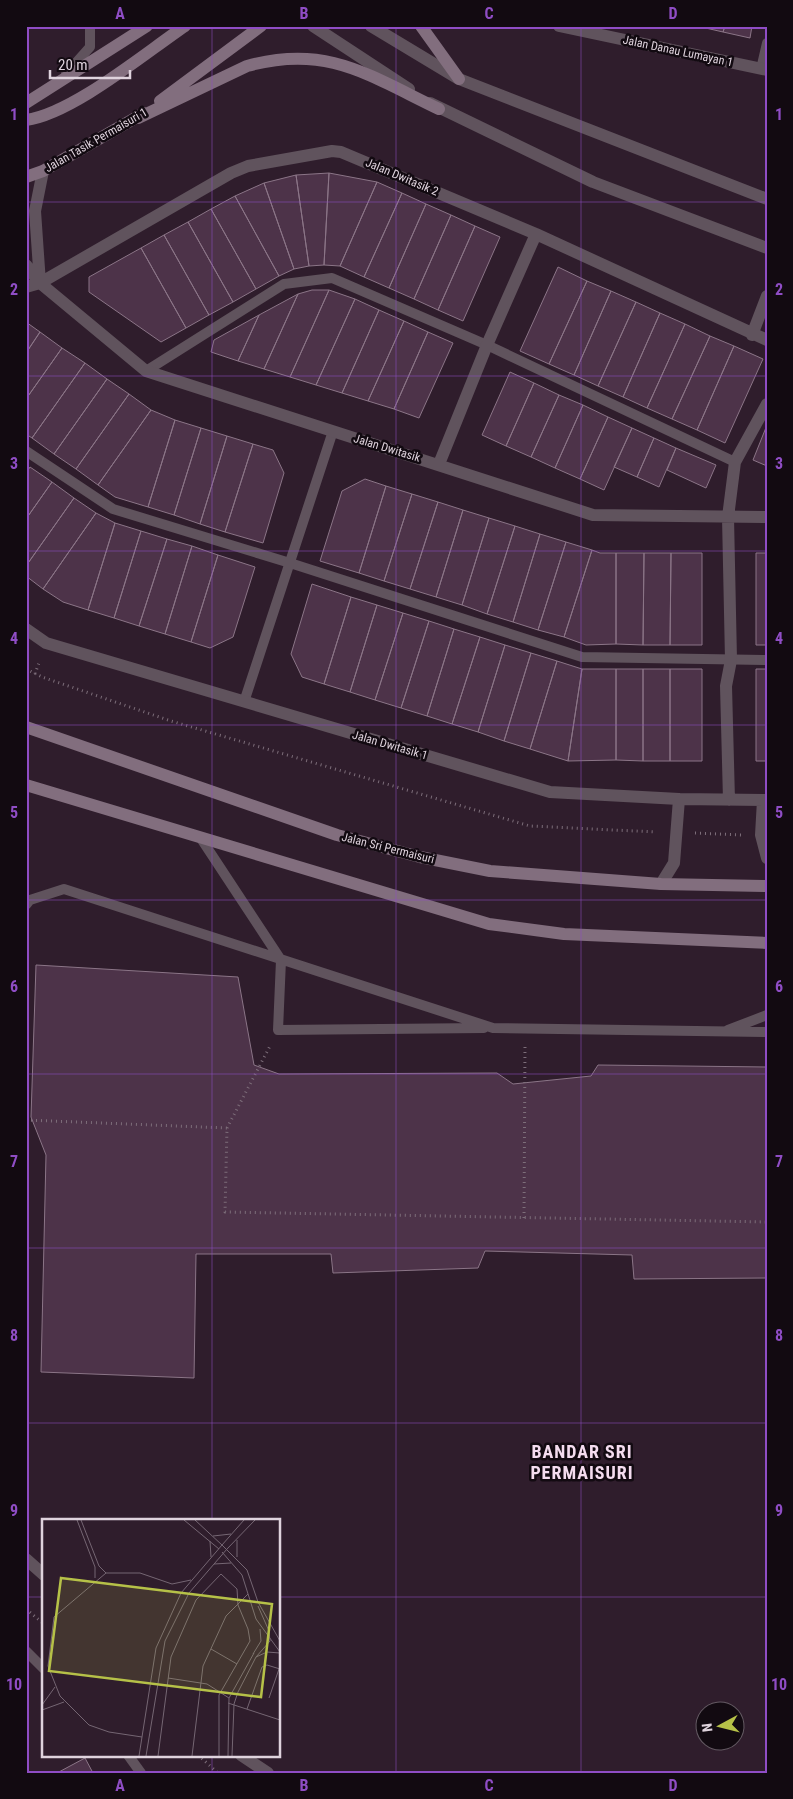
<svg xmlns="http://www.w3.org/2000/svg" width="793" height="1799" viewBox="0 0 793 1799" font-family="'Roboto Condensed',sans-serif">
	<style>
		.building { fill: #4d3349; stroke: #8b7587 }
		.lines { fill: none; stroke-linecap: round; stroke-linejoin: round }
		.path { stroke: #7d6e7a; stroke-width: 3; stroke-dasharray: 1 4; stroke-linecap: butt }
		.service { stroke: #60535d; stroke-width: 10 }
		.minor { stroke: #60535d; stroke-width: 12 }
		.secondary { stroke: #826e7e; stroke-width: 12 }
		.grid { fill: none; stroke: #8f4dc5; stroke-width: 1; stroke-opacity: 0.55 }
		.labels { text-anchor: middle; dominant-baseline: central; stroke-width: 5; stroke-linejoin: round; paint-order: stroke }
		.street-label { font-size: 12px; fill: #dfd3dd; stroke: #120a11 }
		.district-label { font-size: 18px; font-weight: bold; letter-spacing: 1px; fill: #f4dcef; stroke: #120a11 }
		.inset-road { fill: none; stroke: #756673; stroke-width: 1 }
		.view { fill: #b6c148; fill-opacity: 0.15; stroke: #b6c148; stroke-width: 2.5 }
		.inset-edge { fill: none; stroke: #dfd3dd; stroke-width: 2.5 }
		.neatline { fill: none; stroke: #8f4dc5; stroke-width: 2 }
		.grid-label { font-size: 16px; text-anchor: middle; font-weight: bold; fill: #8f4dc5 }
	</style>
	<rect width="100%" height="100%" fill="#2f1d2c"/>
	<path class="building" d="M697,26H725L723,32Z
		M725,26H752L750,38L723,32Z
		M329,173L377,182L340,266L324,265Z
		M329,173L324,265L309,266L296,175Z
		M296,175L309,266L294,269L264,183Z
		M377,182L402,193L364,277L340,266Z
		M264,183L294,269L279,276L235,196Z
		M402,193L426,204L389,288L364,277Z
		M235,196L279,276L256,289L211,209Z
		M426,204L451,215L414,299L389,288Z
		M211,209L256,289L233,302L188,222Z
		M451,215L475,226L438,310L414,299Z
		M188,222L233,302L209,315L164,235Z
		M475,226L500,237L463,321L438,310Z
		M164,235L209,315L186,328L141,248Z
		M141,248L186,328L161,342L89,292V277Z
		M558,267L587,281L549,364L520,351Z
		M587,281L611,291L574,375L549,364Z
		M312,290H329L290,377L264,369L298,294Z
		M329,290L355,299L316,385L290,377Z
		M611,291L636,302L598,386L574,375Z
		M298,294L264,369L238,361L259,315Z
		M355,299L379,310L342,393L316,385Z
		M636,302L660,313L623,397L598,386Z
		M379,310L404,321L368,401L342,393Z
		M660,313L685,324L647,408L623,397Z
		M259,315L238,361L211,352L214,340Z
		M404,321L428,332L394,409L368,401Z
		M26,322L40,332L26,353Z
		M685,324L710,336L672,419L647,408Z
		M40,332L62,348L26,399V353Z
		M428,332L453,343L419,418L394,409Z
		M710,336L734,346L697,430L672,419Z
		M734,346L763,359L725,443L697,430Z
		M62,348L85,363L32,438L26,434V399Z
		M85,363L107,379L54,454L32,438Z
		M510,372L534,383L506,446L482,435Z
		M107,379L129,394L76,469L54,454Z
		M534,383L559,395L531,457L506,446Z
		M129,394L151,410L98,485L76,469Z
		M559,395L583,405L555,468L531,457Z
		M583,405L608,417L580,479L555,468Z
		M151,410L175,420L148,507L115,497L98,485Z
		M608,417L632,428L604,490L580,479Z
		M175,420L201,428L174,515L148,507Z
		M767,425V466L753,460Z
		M201,428L227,436L200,524L174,515Z
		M632,428L654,438L637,477L614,467Z
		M227,436L253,444L225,532L200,524Z
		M654,438L676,448L659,487L637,477Z
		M253,444L273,450L284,473L263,543L225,532Z
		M676,448L716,465L706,488L667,470Z
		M30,467L52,482L26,519V473Z
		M365,479L386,486L359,573L320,561L342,491Z
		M52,482L74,498L26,566V519Z
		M386,486L412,494L384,581L359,573Z
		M412,494L438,502L410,589L384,581Z
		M74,498L96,513L43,589L26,576V566Z
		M438,502L463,510L436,597L410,589Z
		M463,510L489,518L462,605L436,597Z
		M96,513L115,523L88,610L63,602L43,589Z
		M489,518L515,526L487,614L462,605Z
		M115,523L141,531L114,618L88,610Z
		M515,526L540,534L513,622L487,614Z
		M141,531L167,539L139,626L114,618Z
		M540,534L566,542L538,630L513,622Z
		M167,539L192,546L165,634L139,626Z
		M566,542L592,550L564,637L538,630Z
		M192,546L218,555L191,642L165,634Z
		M592,550L600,553H616V644L586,645L564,637Z
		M616,553H644L643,645L616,644Z
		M644,553H671L670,645H643Z
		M671,553H702V645H670Z
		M756,553H767V645H756Z
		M218,555L255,567L233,637L210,648L191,642Z
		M312,584L351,597L324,684L302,677L291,654Z
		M351,597L377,605L350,692L324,684Z
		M377,605L403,613L375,700L350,692Z
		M403,613L429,621L401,708L375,700Z
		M429,621L454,629L427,716L401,708Z
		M454,629L480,637L452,724L427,716Z
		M480,637L505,645L478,732L452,724Z
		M505,645L531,653L504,741L478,732Z
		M531,653L557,661L530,749L504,741Z
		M557,661L582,669L568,761L530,749Z
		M582,669H616V760L568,761Z
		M616,669H643V761L616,760Z
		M643,669H670V761H643Z
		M670,669H702V761H670Z
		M756,669H767V761H756Z
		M36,965L238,977L254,1065L279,1074L497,1073L513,1084L591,1076L598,1065L767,1067V1278L634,1279L632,1255L485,1251L478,1268L333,1273L331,1254H196L194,1378L41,1372L46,1155L31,1117Z
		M85,1758L93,1773H57Z"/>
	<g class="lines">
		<path class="path" d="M26,669L42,677L171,721L530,826L656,832
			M35,674L40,660
			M695,833L741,835
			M26,1120L227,1128L225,1212L767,1222
			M227,1128L270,1046
			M524,1218L525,1046
			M26,1609L44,1624
			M198,1755L218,1773"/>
		<path class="service" d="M761,69L767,43
			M66,74L90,47V26
			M146,371L284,284L332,278L487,345L735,462
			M26,451L113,509L290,563L582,657L767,660
			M244,702L333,431
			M202,840L281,960L278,1030L484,1028
			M26,905L30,900L64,889L493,1028L767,1032
			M728,1030L767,1015
			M26,1651L44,1669
			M128,1755L141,1773"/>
		<path class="minor" d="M313,26L409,89
			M371,26L459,79L767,199
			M559,26L767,70
			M430,103L593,182L767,248
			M26,265L40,283L146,371L593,515L767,517
			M40,283L35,211L43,171
			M26,287L40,283L231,173L248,166L332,151L341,152L536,234L767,340
			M752,335L767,296
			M439,464L487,345L536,234
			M26,629L46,643L550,792L679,799L767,800
			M729,800L726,686L731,660L728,517L735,462L767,404
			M763,800L761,835L767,858
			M661,884L674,863L679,799
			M26,1559L44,1575
			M241,1755L268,1773"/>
		<path class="secondary" d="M421,26L459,79
			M160,101L261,26
			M26,103L147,26
			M138,118L247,66C327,44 368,75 439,109
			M26,120C72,114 145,53 185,26
			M26,177L43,171L144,113
			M26,727L337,835L420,857L490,871L661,884L767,886
			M26,785L489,924L564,934L767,943"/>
	</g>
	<path class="grid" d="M212,26V1520M396,26V1773M581,26V1773M26,202H767M26,376H767M26,551H767M26,725H767M26,900H767M26,1074H767M26,1248H767M26,1423H767M26,1597H44M279,1597H767M212,1755V1773"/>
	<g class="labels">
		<g class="street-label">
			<text transform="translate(678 51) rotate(12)">Jalan Danau Lumayan 1</text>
			<text transform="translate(96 140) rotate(-30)">Jalan Tasik Permaisuri 1</text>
			<text transform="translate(402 177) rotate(23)">Jalan Dwitasik 2</text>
			<text transform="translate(387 448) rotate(17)">Jalan Dwitasik</text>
			<text transform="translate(390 745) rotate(16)">Jalan Dwitasik 1</text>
			<text transform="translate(388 848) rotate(14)">Jalan Sri Permaisuri</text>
		</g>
		<g class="district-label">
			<text x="582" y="1451">BANDAR SRI<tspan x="582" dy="21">PERMAISURI</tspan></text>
		</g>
	</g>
	<g transform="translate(42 1519)">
		<rect width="238" height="238" fill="#2f1d2c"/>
		<path class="inset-road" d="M35,1L53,48V59M39,1L57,47L64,54M142,1L177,30M153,1L180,26L202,1M171,17L189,15M195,21V38M168,22L169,38M185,30L213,1M180,33L200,56L214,100L238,133M172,45L189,44M216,87L227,112L228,122M169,130L195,145M211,135L219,122L218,110M214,138L225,133L238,134M126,159L165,165L187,179M227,179L237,150M186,184L238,201M0,186L13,168M205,190L220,148L225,146L238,150M0,191L22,183M100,218L67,213L47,206L18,177L6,147L12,98L64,54H98L130,65L149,61M97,237L114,129L139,74L180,26L205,51L216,83L238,122M104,237L123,122L147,74L185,30M116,237L129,138L154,81L179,55L195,70L196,86L206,110L208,122L177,176V237M150,237L161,147L184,97L206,75M186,237L187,179L212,134M190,237L192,185L196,173L214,138L228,122"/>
		<path class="view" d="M19,59L230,85L219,178L7,152Z"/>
		<rect width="238" height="238" class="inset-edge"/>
	</g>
	<rect width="793" height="1799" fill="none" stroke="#120a11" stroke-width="55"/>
	<g transform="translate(720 1726) rotate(263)"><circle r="24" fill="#120a11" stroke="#645a63"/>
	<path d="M0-4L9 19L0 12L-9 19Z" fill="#b6c148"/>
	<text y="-8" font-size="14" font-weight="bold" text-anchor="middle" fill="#dfd3dd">N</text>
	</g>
	<path d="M50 70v8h80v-8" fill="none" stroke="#dfd3dd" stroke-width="2.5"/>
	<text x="58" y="70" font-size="15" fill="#dfd3dd" stroke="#120a11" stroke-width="4" paint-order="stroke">20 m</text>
	<rect x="28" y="28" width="738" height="1744" class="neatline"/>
	<g class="grid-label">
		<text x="120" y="19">A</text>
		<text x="304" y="19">B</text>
		<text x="489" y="19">C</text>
		<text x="673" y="19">D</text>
		<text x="14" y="120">1</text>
		<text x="779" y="120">1</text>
		<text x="14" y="295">2</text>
		<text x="779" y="295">2</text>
		<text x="14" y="469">3</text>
		<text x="779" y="469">3</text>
		<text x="14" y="644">4</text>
		<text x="779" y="644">4</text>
		<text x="14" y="818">5</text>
		<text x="779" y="818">5</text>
		<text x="14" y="992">6</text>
		<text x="779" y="992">6</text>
		<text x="14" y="1167">7</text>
		<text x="779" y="1167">7</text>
		<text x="14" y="1341">8</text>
		<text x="779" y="1341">8</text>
		<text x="14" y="1516">9</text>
		<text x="779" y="1516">9</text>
		<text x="14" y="1690">10</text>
		<text x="779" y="1690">10</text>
		<text x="120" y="1791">A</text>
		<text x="304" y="1791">B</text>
		<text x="489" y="1791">C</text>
		<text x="673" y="1791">D</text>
	</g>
</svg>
